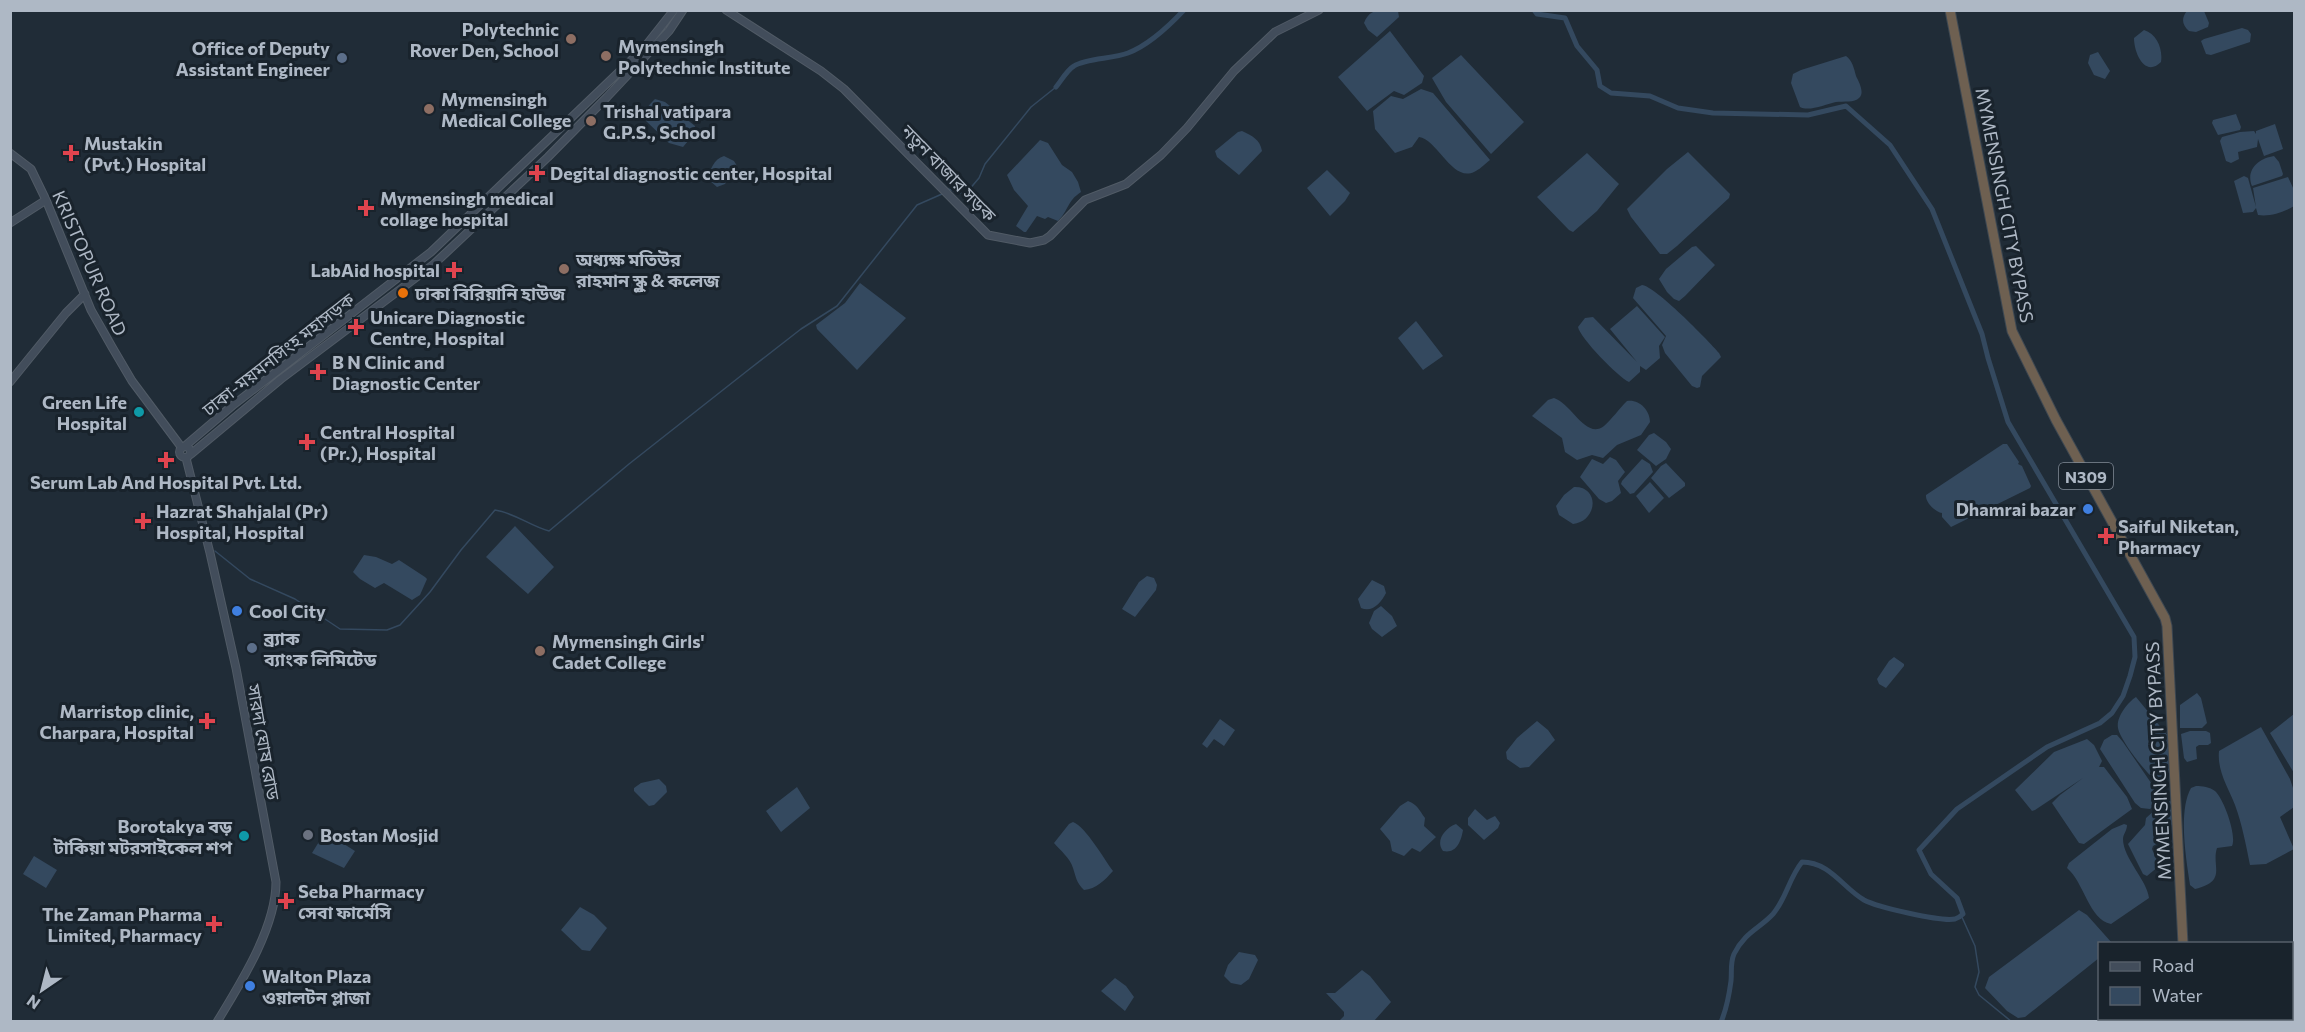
<svg xmlns="http://www.w3.org/2000/svg" width="2305" height="1032" viewBox="0 0 2305 1032" font-family="Commissioner,'Noto Sans Bengali',sans-serif">
	<style>
		.water { fill: #34495f }
		.lines { fill: none; stroke-linecap: round; stroke-linejoin: round }
		.stream { stroke: #34495f; stroke-width: 1.5 }
		.canal { stroke: #34495f; stroke-width: 5 }
		.secondary-casing { stroke: #515b66; stroke-width: 9 }
		.highway-casing { stroke: #3e4852; stroke-width: 11 }
		.secondary { stroke: #424d5b; stroke-width: 7 }
		.highway { stroke: #6e6051; stroke-width: 9 }
		.education-dot { fill: #8d6e63; stroke: #19232c; stroke-width: 2 }
		.service-dot { fill: #5c6f8a; stroke: #19232c; stroke-width: 2 }
		.health-dot { fill: #e0444e; stroke: #19232c; stroke-width: 2 }
		.food-dot { fill: #e8710a; stroke: #19232c; stroke-width: 2 }
		.culture-dot { fill: #0f9aa8; stroke: #19232c; stroke-width: 2 }
		.shop-dot { fill: #3f7fe0; stroke: #19232c; stroke-width: 2 }
		.worship-dot { fill: #6b7280; stroke: #19232c; stroke-width: 2 }
		.labels { text-anchor: middle; dominant-baseline: central; stroke-width: 6; stroke-linejoin: round; paint-order: stroke }
		.shield { fill: #19232c; stroke: #818b97; stroke-width: 1.5 }
		.shield-label { font-size: 16px; font-weight: bold; fill: #aeb8c5 }
		.poi-label { font-size: 18px; font-weight: bold; fill: #aeb8c5; stroke: #19232c; text-anchor: start }
		.street-label { font-size: 18px; fill: #aeb8c5; stroke: #19232c }
	</style>
	<rect width="100%" height="100%" fill="#202c37"/>
	<path class="water" d="M1398,11L1399,17L1377,37L1368,30L1364,23C1370,7 1383,10 1398,11Z
		M2187,11H2204L2209,23L2208,27L2196,32L2189,31C2182,25 2181,18 2187,11Z
		M2242,28L2248,30L2251,34L2250,42L2211,55L2206,54L2201,41L2204,39Z
		M2144,30C2157,34 2163,49 2161,62C2145,78 2134,53 2134,38Z
		M1390,31L1424,76L1422,83L1404,95L1394,91L1367,111L1338,77Z
		M2098,52L2110,71L2105,79L2094,75L2088,63L2090,55Z
		M1461,55L1524,122L1491,154L1446,102L1432,78Z
		M1846,56C1852,60 1854,68 1856,76C1859,82 1865,93 1859,98C1855,103 1843,101 1836,102C1826,104 1809,112 1800,107L1791,83L1793,74L1801,70Z
		M1421,89L1433,93L1490,160C1485,164 1479,170 1474,172C1452,182 1438,140 1419,137L1412,147L1395,153L1375,129L1373,111L1391,96L1403,99Z
		M655,99L665,102L695,126L694,134L683,147L669,143L646,121C642,112 648,106 655,99Z
		M2236,114L2241,127L2240,130L2218,135L2212,123L2213,120Z
		M2275,124L2283,149L2264,156L2258,139L2257,147L2238,152L2239,159L2231,163L2226,161L2220,141L2222,137L2240,132L2254,131L2256,134V131Z
		M1242,131C1252,136 1260,139 1262,151L1239,175L1217,157L1215,151L1238,132Z
		M1040,140L1048,143L1062,165L1072,172L1078,182L1081,192C1067,201 1069,210 1058,221L1048,217L1045,219L1037,216L1026,232H1024L1016,226L1028,206L1014,190L1007,175Z
		M1688,152L1730,194L1729,198L1677,246L1667,254H1660L1631,217L1627,209L1667,169Z
		M1587,153L1619,184L1597,211L1573,232L1569,230L1537,197Z
		M724,156L734,161L737,166L725,184L717,187L709,180C709,170 714,159 724,156Z
		M2274,156L2279,162L2283,174L2282,176L2252,186C2245,169 2260,158 2274,156Z
		M1327,170L1350,193L1345,201L1330,216L1307,188Z
		M2244,176L2248,178L2256,207L2253,188L2288,177L2294,190V206C2284,212 2270,217 2258,215L2256,208L2253,212L2243,213L2234,181Z
		M1696,246L1715,265L1685,296L1679,301L1674,299L1667,292L1659,279L1666,269L1692,247Z
		M860,283L906,318L857,370L817,329L816,325L845,303Z
		M1642,285C1655,286 1708,340 1719,353L1721,357L1702,376L1700,387L1697,388L1692,386L1665,353L1662,345L1666,336L1633,298L1636,288Z
		M1637,306L1665,337L1659,346L1660,358L1646,370L1640,366V372L1629,382C1618,377 1580,338 1578,327L1585,318L1593,317L1637,362L1610,329Z
		M1416,321L1443,356L1423,370L1398,338Z
		M1554,398C1572,404 1586,440 1604,426C1612,419 1619,409 1627,401C1639,399 1650,410 1650,422L1641,435L1617,445L1603,458L1592,455L1577,460L1565,452L1562,438L1532,416L1548,400Z
		M1654,433L1666,442L1671,449L1666,459L1656,466L1637,450L1649,435Z
		M2003,444H2007L2019,462L2018,464L2022,466L2031,486L2030,488L1951,527L1942,517V513C1935,512 1925,502 1926,495Z
		M1610,457L1616,460L1625,472L1618,481L1621,493L1612,501L1606,503L1599,499L1580,477L1592,459L1603,464Z
		M1642,459L1650,464L1653,472L1634,493L1630,494L1621,484L1622,481Z
		M1666,463L1685,483V486L1669,498L1651,478L1661,466Z
		M1650,482L1664,498L1649,513L1636,496Z
		M1574,487C1600,486 1598,521 1573,524L1559,515L1556,506L1564,495Z
		M515,526L554,567L528,594L486,557Z
		M364,555L376,557L392,564L399,560L425,577L427,579L420,595L412,600L384,583L375,588L360,579L353,572Z
		M1147,576L1154,578L1157,585L1156,590L1135,617L1122,609L1139,582Z
		M1372,580L1384,586L1386,593C1381,603 1372,613 1361,608L1358,599Z
		M1381,606L1392,616L1397,626L1382,637L1372,629L1369,623L1374,611Z
		M1894,657L1904,664V666L1886,688L1879,684L1877,679L1889,661Z
		M2197,693L2201,698L2207,723L2202,728H2180V705Z
		M2136,697L2168,736L2169,773L2166,777L2157,781C2147,775 2120,740 2118,728C2116,717 2128,702 2136,697Z
		M2294,714V773L2270,733Z
		M1220,719L1235,730L1224,746L1214,739L1207,748L1202,744Z
		M1537,721L1548,730L1555,740L1529,767L1520,768L1507,759L1506,752L1517,738Z
		M2261,727L2290,779L2294,791V807L2280,817L2294,849L2266,864L2250,865C2246,845 2242,824 2235,805C2228,787 2217,771 2219,751Z
		M2206,731L2210,733L2211,743L2208,745H2199L2196,747L2197,759L2187,762L2184,758L2181,734L2190,731Z
		M2112,735H2117L2123,742L2158,793L2159,801L2150,809L2141,808L2135,803L2100,749L2104,740Z
		M2087,739L2094,745L2102,761L2099,767H2104L2127,797L2132,809L2084,844L2079,843L2052,803L2060,795L2083,778L2035,810L2032,811L2015,790L2054,752Z
		M659,779L666,786L667,792L654,805L649,806L634,791V788L641,783Z
		M2196,786C2202,786 2210,787 2215,791C2224,799 2237,836 2232,846L2217,848C2211,866 2228,881 2195,889L2190,885C2186,859 2178,811 2191,788Z
		M797,787L810,808L781,832L766,811Z
		M2166,800L2173,802L2174,830L2170,836L2153,846L2152,849L2159,866L2147,876L2143,874L2128,844L2145,825L2146,818Z
		M1408,801C1418,805 1419,810 1425,818L1424,826L1436,837L1420,852L1412,848L1404,856L1392,851L1390,841L1380,829L1400,806Z
		M1475,809L1487,820L1495,816L1500,823L1498,828L1484,840L1468,825V818Z
		M1073,822C1086,827 1104,859 1113,871C1105,880 1096,889 1084,890C1076,882 1076,877 1073,868C1070,858 1060,850 1054,843L1069,824Z
		M1456,824L1463,830C1461,842 1456,854 1443,851C1435,841 1445,828 1456,824Z
		M2124,824L2127,825C2127,831 2123,834 2123,839C2123,858 2147,880 2149,898L2111,924C2089,920 2084,882 2067,868L2069,863L2112,829Z
		M325,832L355,851L344,868L312,853Z
		M34,856L57,870L46,888L23,874Z
		M580,907L594,915L607,928L590,951L582,950L561,930Z
		M2079,910L2087,915L2112,943L2100,944L2099,958L2025,1017L2018,1018L2007,1011L1985,988L1989,977Z
		M1239,952L1255,955L1258,960L1249,979L1241,985L1231,983L1224,976L1228,965Z
		M1362,970L1370,976L1391,1002L1374,1021H1339L1344,1016V1012L1326,993H1335Z
		M1115,978L1126,986L1134,997L1125,1011L1101,991Z"/>
	<g class="lines">
		<path class="stream" d="M948,189L961,193L968,191L979,178L985,164L1031,107L1056,87
			M215,551L250,579L295,599L340,629L387,630L400,625L430,592L461,550L495,510C515,513 530,526 549,531L629,464L747,371L801,329L837,306L917,205L942,194
			M1961,915L1975,946L1979,972L1975,987L1979,995L2012,1022"/>
		<path class="canal" d="M1534,10L1537,14L1565,18L1577,46L1597,70L1600,86L1611,93L1650,96L1678,108L1713,113L1808,115L1846,106L1890,145L1932,209L1982,334L1988,358L2008,422L2134,637L2135,657L2130,676L2123,696L2112,713L2100,723L2047,747L1957,809L1919,850L1931,874L1957,898L1963,914C1961,916 1958,918 1955,919C1941,922 1877,907 1864,900C1843,888 1830,862 1802,862C1789,878 1786,899 1773,914C1759,929 1745,932 1734,954C1730,963 1732,972 1731,981C1729,996 1727,1008 1721,1022
			M1056,87C1061,81 1067,70 1074,66C1086,58 1113,59 1128,53C1149,45 1169,26 1184,10"/>
		<g class="secondary-casing">
			<path id="secondary" d="M726,10L821,71L844,89L988,235L1030,243L1044,240L1050,236L1085,200L1126,184L1161,155L1187,128L1234,71L1275,32L1319,10
				M10,153L31,169L46,200L91,310L112,347L132,381L182,448
				M10,223L46,200
				M10,382L66,313L85,294
				M185,446L232,406L431,252L644,48L674,10
				M179.5 452a5.5 5.5 0 1 1 11 0a5.5 5.5 0 1 1-11 0Z
				M191,454L281,379L434,264L548,157L607,97L669,31L683,10
				M186,458L210,553L236,668L276,882C276,928 240,984 217,1022"/>
		</g>
		<g class="highway-casing">
			<path id="highway" d="M1950,10L2012,331L2056,420L2165,618L2167,626L2183,944
				M2186,1018V1022"/>
		</g>
		<use href="#secondary" class="secondary"/>
		<use href="#highway" class="highway"/>
	</g>
	<g class="education-dot">
		<circle cx="571" cy="39" r="6"/>
		<circle cx="606" cy="56" r="6"/>
		<circle cx="429" cy="109" r="6"/>
		<circle cx="591" cy="121" r="6"/>
		<circle cx="564" cy="269" r="6"/>
		<circle cx="540" cy="651" r="6"/>
	</g>
	<g class="service-dot">
		<circle cx="342" cy="58" r="6"/>
		<circle cx="252" cy="648" r="6"/>
	</g>
	<g class="health-dot">
		<path d="M68 144h6v6h6v6h-6v6h-6v-6h-6v-6h6z"/>
		<path d="M534 164h6v6h6v6h-6v6h-6v-6h-6v-6h6z"/>
		<path d="M363 199h6v6h6v6h-6v6h-6v-6h-6v-6h6z"/>
		<path d="M451 261h6v6h6v6h-6v6h-6v-6h-6v-6h6z"/>
		<path d="M353 318h6v6h6v6h-6v6h-6v-6h-6v-6h6z"/>
		<path d="M315 363h6v6h6v6h-6v6h-6v-6h-6v-6h6z"/>
		<path d="M304 433h6v6h6v6h-6v6h-6v-6h-6v-6h6z"/>
		<path d="M163 451h6v6h6v6h-6v6h-6v-6h-6v-6h6z"/>
		<path d="M140 512h6v6h6v6h-6v6h-6v-6h-6v-6h6z"/>
		<path d="M2103 527h6v6h6v6h-6v6h-6v-6h-6v-6h6z"/>
		<path d="M204 712h6v6h6v6h-6v6h-6v-6h-6v-6h6z"/>
		<path d="M283 892h6v6h6v6h-6v6h-6v-6h-6v-6h6z"/>
		<path d="M211 915h6v6h6v6h-6v6h-6v-6h-6v-6h6z"/>
	</g>
	<circle class="food-dot" cx="403" cy="293" r="6"/>
	<g class="culture-dot">
		<circle cx="139" cy="412" r="6"/>
		<circle cx="244" cy="836" r="6"/>
	</g>
	<g class="shop-dot">
		<circle cx="2088" cy="509" r="6"/>
		<circle cx="237" cy="611" r="6"/>
		<circle cx="250" cy="986" r="6"/>
	</g>
	<circle class="worship-dot" cx="308" cy="835" r="6"/>
	<g class="labels">
		<rect class="shield" x="2059" y="463" width="54" height="26" rx="4.5"/>
		<g class="shield-label">
			<text x="2086" y="476">N309</text>
		</g>
		<g class="poi-label">
			<text x="559" y="29" text-anchor="end">Polytechnic<tspan x="559" dy="21">Rover Den, School</tspan></text>
			<text x="618" y="46">Mymensingh<tspan x="618" dy="21">Polytechnic Institute</tspan></text>
			<text x="330" y="48" text-anchor="end">Office of Deputy<tspan x="330" dy="21">Assistant Engineer</tspan></text>
			<text x="441" y="99">Mymensingh<tspan x="441" dy="21">Medical College</tspan></text>
			<text x="603" y="111">Trishal vatipara<tspan x="603" dy="21">G.P.S., School</tspan></text>
			<text x="84" y="143">Mustakin<tspan x="84" dy="21">(Pvt.) Hospital</tspan></text>
			<text x="550" y="173">Degital diagnostic center, Hospital</text>
			<text x="380" y="198">Mymensingh medical<tspan x="380" dy="21">collage hospital</tspan></text>
			<text x="576" y="259">অধ্যক্ষ মতিউর<tspan x="576" dy="21">রাহমান স্কুল &amp; কলেজ</tspan></text>
			<text x="440" y="270" text-anchor="end">LabAid hospital</text>
			<text x="415" y="293">ঢাকা বিরিয়ানি হাউজ</text>
			<text x="370" y="317">Unicare Diagnostic<tspan x="370" dy="21">Centre, Hospital</tspan></text>
			<text x="332" y="362">B N Clinic and<tspan x="332" dy="21">Diagnostic Center</tspan></text>
			<text x="127" y="402" text-anchor="end">Green Life<tspan x="127" dy="21">Hospital</tspan></text>
			<text x="320" y="432">Central Hospital<tspan x="320" dy="21">(Pr.), Hospital</tspan></text>
			<text x="166" y="482" text-anchor="middle">Serum Lab And Hospital Pvt. Ltd.</text>
			<text x="2076" y="509" text-anchor="end">Dhamrai bazar</text>
			<text x="156" y="511">Hazrat Shahjalal (Pr)<tspan x="156" dy="21">Hospital, Hospital</tspan></text>
			<text x="2118" y="526">Saiful Niketan,<tspan x="2118" dy="21">Pharmacy</tspan></text>
			<text x="249" y="611">Cool City</text>
			<text x="264" y="638">ব্র্যাক<tspan x="264" dy="21">ব্যাংক লিমিটেড</tspan></text>
			<text x="552" y="641">Mymensingh Girls'<tspan x="552" dy="21">Cadet College</tspan></text>
			<text x="194" y="711" text-anchor="end">Marristop clinic,<tspan x="194" dy="21">Charpara, Hospital</tspan></text>
			<text x="232" y="826" text-anchor="end">Borotakya বড়<tspan x="232" dy="21">টাকিয়া মটরসাইকেল শপ</tspan></text>
			<text x="320" y="835">Bostan Mosjid</text>
			<text x="298" y="891">Seba Pharmacy<tspan x="298" dy="21">সেবা ফার্মেসি</tspan></text>
			<text x="202" y="914" text-anchor="end">The Zaman Pharma<tspan x="202" dy="21">Limited, Pharmacy</tspan></text>
			<text x="262" y="976">Walton Plaza<tspan x="262" dy="21">ওয়ালটন প্লাজা</tspan></text>
		</g>
		<g class="street-label">
			<text transform="translate(949 173) rotate(46)">নতুন বাজার সড়ক</text>
			<text transform="translate(2005 205) rotate(79)">MYMENSINGH CITY BYPASS</text>
			<text transform="translate(90 263) rotate(66)">KRISTOPUR ROAD</text>
			<text transform="translate(278 354) rotate(-38)">ঢাকা-ময়মনসিংহ মহাসড়ক</text>
			<text transform="translate(264 742) rotate(80)">সারদা ঘোষ রোড</text>
			<text transform="translate(2158 761) rotate(-93)">MYMENSINGH CITY BYPASS</text>
		</g>
	</g>
	<rect width="2305" height="1032" fill="none" stroke="#aeb8c5" stroke-width="24"/>
	<rect x="2098" y="942" width="195" height="78" fill="#19232c" stroke="#555f69" stroke-width="1.5"/>
	<rect x="2110" y="962" width="30" height="9" fill="#424d5b" stroke="#555f69" stroke-width="1.5"/>
	<text x="2152" y="972" font-size="18" fill="#aeb8c5">Road</text>
	<rect x="2110" y="987" width="30" height="18" fill="#34495f" stroke="#555f69" stroke-width="1.5"/>
	<text x="2152" y="1002" font-size="18" fill="#aeb8c5">Water</text>
	<g transform="translate(42 990) rotate(215)" stroke="#19232c" stroke-width="4.5" paint-order="stroke">
	<path d="M0-4.5L10 22L0 15L-10 22Z" fill="#aeb8c5"/>
	<text y="-9" font-size="16" font-weight="bold" text-anchor="middle" fill="#aeb8c5">N</text>
	</g>
</svg>
